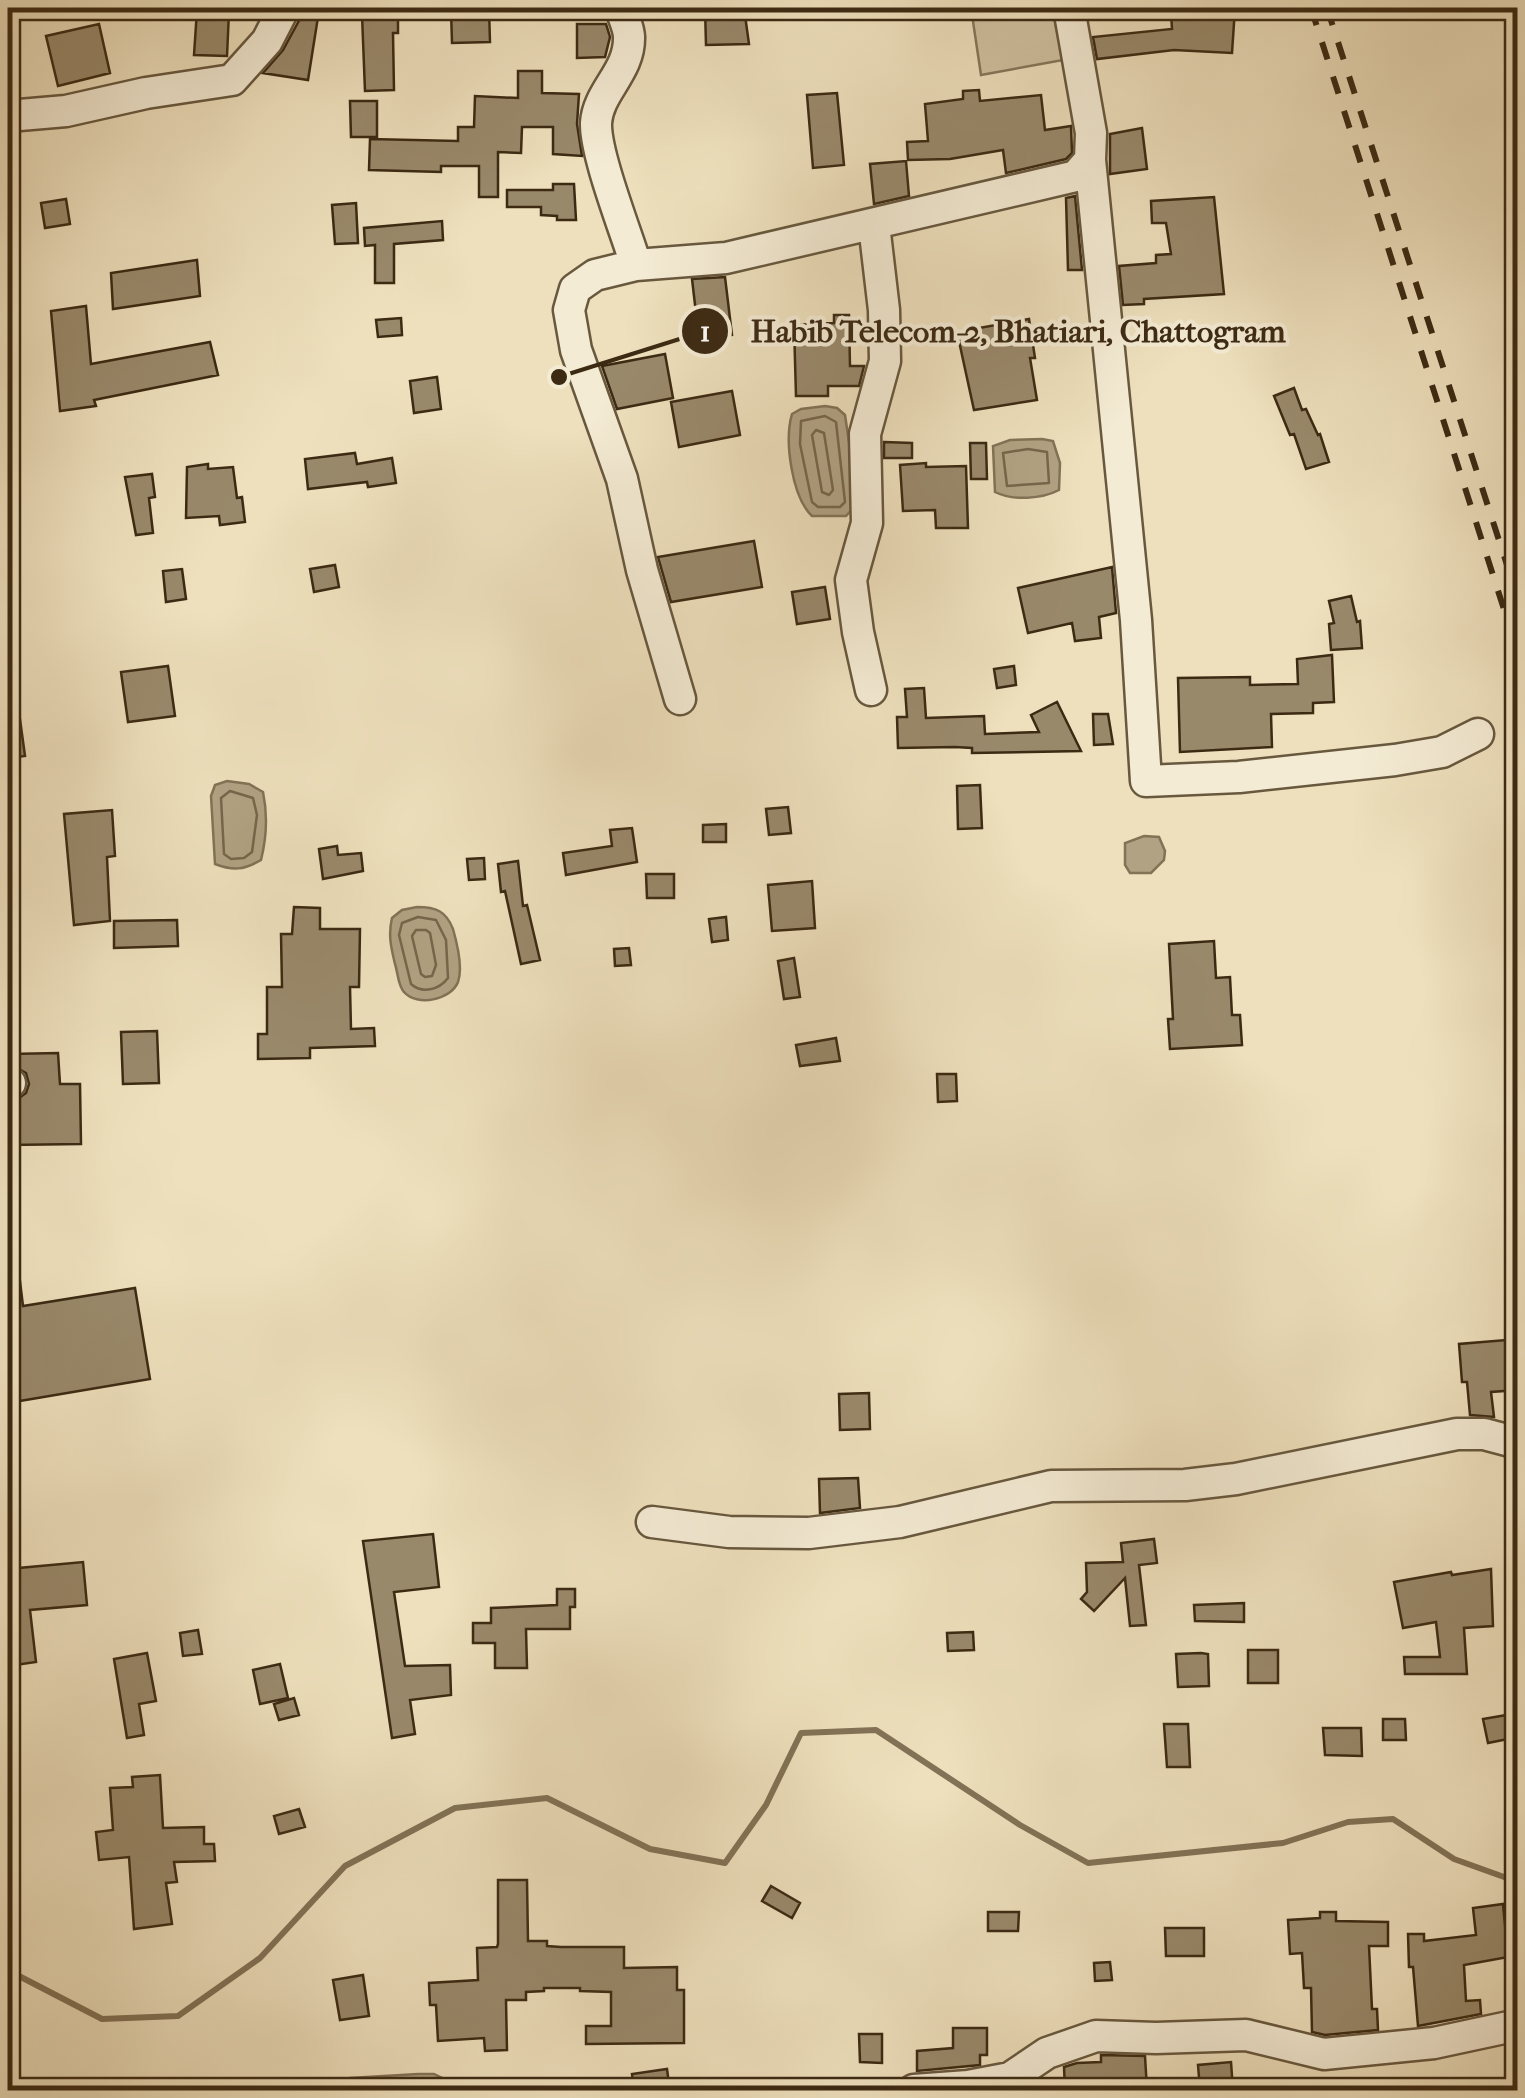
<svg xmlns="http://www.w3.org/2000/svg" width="1525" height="2098" viewBox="0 0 1525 2098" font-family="'IM FELL French Canon',serif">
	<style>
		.green { fill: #d0c1a0; stroke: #86765a; stroke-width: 2.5 }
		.water { fill: #b1a283; stroke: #827256; stroke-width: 2.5 }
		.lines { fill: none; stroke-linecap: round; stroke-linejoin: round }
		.shore { stroke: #76664b; stroke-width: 2.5 }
		.stream { stroke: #827256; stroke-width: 6 }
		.building { fill: #99896b; stroke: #3c2a13; stroke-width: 2.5 }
		.minor-casing { stroke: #68583e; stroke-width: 35 }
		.minor { stroke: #f4ebd4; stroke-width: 30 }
		.rail { stroke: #3c2a13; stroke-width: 6; stroke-dasharray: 18 18; stroke-linecap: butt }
		.leader { fill: none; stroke: #3c2a13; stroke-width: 4 }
		.callout-dot { fill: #3c2a13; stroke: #f4ebd4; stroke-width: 4 }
		.mark-label { font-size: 30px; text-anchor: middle; font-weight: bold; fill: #fff }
		.callout-label { font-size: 32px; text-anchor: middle; font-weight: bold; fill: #3c2a13; stroke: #f4ebd4; stroke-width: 8; stroke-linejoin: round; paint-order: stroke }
	</style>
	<rect width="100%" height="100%" fill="#eee0bd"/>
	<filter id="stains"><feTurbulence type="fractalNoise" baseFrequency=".002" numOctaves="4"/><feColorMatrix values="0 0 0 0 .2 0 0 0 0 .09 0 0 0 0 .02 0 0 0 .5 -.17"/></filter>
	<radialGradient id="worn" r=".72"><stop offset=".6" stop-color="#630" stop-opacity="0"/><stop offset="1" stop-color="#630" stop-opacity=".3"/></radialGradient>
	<path class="green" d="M971,8H1052L1063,60L981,75Z"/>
	<path class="water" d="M825,406L837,408L845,415L856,489L855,506L846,516H812C792,497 784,441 792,414L801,409Z
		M1042,439L1053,441L1060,463L1059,490C1042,499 1013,501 995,492L993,446L1010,440Z
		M227,781L249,784L263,792C268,816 267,836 261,860C244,870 233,871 215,864L211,796L215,785Z
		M1144,836L1159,837L1165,851L1164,860L1151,873H1130L1125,865V843Z
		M417,907C436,907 446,911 453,929C457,943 463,968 458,982C451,1000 417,1007 404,992C398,986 398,973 395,964C391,947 388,935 392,918L402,910Z
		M418,2074H434L444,2079L448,2090H345L350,2078Z"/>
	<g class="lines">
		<path class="shore" d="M825,416L836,422L845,502L840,507H818L812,502L800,444L801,421Z
			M816,430L824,433L833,490L829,495L822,492L812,435Z
			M1028,449L1047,452L1049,483L1007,486L1003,453Z
			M230,791L253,798L257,815L252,852L244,858L231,859L224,854L221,798Z
			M418,917L436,920L446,940L448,978C439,990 422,994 411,984L399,935L402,923Z
			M416,930H426L430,933L436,965L432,976L425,977L421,974L412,936Z"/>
		<path class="stream" d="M8,1979L17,1975L102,2019L178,2016L260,1958L345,1866L455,1808L547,1798L650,1849L725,1863L766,1805L801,1733L876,1730L1020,1825L1088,1863L1283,1843L1348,1822L1393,1819L1454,1859L1518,1882"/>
	</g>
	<path class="building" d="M705,8H744L749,44L706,45Z
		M1195,8H1235L1232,53L1174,50L1097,59L1093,37L1172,29L1171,13L1195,12Z
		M489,9L490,42L452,43L451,10Z
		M197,10L229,12L227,56L194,55Z
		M362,15H398V33H393L394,90L365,91Z
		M301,17H318L308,80L263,73L283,50Z
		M99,24L110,73L58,86L46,36Z
		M577,24H606L610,37L605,57L577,58Z
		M518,71H542V93L579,94L577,124L582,156L553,154V127H522L521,153L498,152V197H479V166H441V172L369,170L370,139L458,141V127H474L475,96L518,98Z
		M979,90L980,101L1041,95L1045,130L1071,126L1072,153L1066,159L1006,173L1003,150L950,159L908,160L907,142L928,141L925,104L963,99V91Z
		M837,93L844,165L813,168L807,95Z
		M350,101H377V137H351Z
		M1142,128L1147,169L1110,174V134Z
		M906,161L909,196L874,204L870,164Z
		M553,184H574L576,220H557V216L541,215V207H507V190H553Z
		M1075,196L1082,270H1068L1066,198Z
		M1214,197L1224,294L1144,299V304L1123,305L1119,266L1156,263V255L1171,254L1166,223H1152L1151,201Z
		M66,199L70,224L45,228L41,203Z
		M356,203L358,243L335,244L332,205Z
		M442,221L443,240L394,244V283H375V245L365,246L364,228Z
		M197,260L200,296L113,309L111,273Z
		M725,277L732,335L699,339L692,279Z
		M86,306L91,364L210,342L218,375L94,400L96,406L60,411L51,311Z
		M834,315H849L850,366H864L859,386H828V396H796L794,325L834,323Z
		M401,318L402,335L378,337L376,320Z
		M1029,319L1035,358H1030L1037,400L974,410L957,332Z
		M665,354L673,398L617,409L602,366Z
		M437,377L441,409L414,413L410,381Z
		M1294,388L1302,410L1306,409L1318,435L1320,434L1329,462L1306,469L1294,434L1290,435L1274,396Z
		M732,391L740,435L679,447L671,402Z
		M884,442L912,443V458H884Z
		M970,443H986L987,479H971Z
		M355,453L357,464L392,458L396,483L368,487L367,482L308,489L305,459Z
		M926,463V467L966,466L968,528H936L935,510L903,511L900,465Z
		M208,464V469L233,467L237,498L242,497L245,522L220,525L219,516L186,518L187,467Z
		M152,474L155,497L149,498L153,533L136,535L125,477Z
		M754,541L762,587L671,602L658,557Z
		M335,565L339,587L314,592L310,569Z
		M1112,567L1116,613L1099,617L1101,638L1075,641L1072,623L1028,633L1018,588Z
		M182,569L186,599L166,602L163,571Z
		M825,587L830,619L797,624L792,592Z
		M1351,596L1357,622L1360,621L1362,648L1331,650L1329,624L1334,623L1329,601Z
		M1332,655L1334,702L1313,703V713L1271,714L1272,747L1180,752L1178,678L1250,677V685L1298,684L1297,659Z
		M168,666L175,716L128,722L121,672Z
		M1014,666L1016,685L997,688L994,669Z
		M924,688L926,718L984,716L985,734L1039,732L1031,715L1057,702L1081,751L972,753V748L955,747L898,748L897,717H907L905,689Z
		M18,705L25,756L8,758V706Z
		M1093,714H1108L1113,744L1094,745Z
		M980,785L982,828L958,829L957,786Z
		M788,807L791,833L769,835L766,809Z
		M112,810L115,856L107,857L110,921L74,925L64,814Z
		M726,824V842H703V825Z
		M632,828L637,862L566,875L563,853L612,846L610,830Z
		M337,846L338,855L361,853L363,871L323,879L319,849Z
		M484,858L485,879L469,880L467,859Z
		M518,861L523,906L527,905L540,960L521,964L505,891L501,892L498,864Z
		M646,874H674V898H647Z
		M812,881L815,928L772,931L768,885Z
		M294,907L320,908V929H360L359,987H350L351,1029L374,1028L375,1046L310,1048V1058L258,1059V1034H267V987H282L281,934H292Z
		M726,917L728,940L712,942L709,919Z
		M177,920L178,946L114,948V921Z
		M1214,941L1216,978L1230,977L1232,1015H1240L1242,1045L1170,1049L1168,1019H1173L1169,944Z
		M629,948L631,965L615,966L614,949Z
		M794,958L800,997L784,999L778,961Z
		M157,1031L159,1083L123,1084L121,1032Z
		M836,1038L840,1061L800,1066L796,1045Z
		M58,1053L60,1084H80L81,1144L8,1145V1122H16V1100L26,1093L29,1084L26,1073L10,1064V1054Z
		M937,1074H956L957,1101L938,1102Z
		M18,1265L23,1306L135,1288L150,1379L8,1403V1266Z
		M1518,1339V1390L1491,1392L1494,1417L1470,1415L1467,1382H1462L1459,1344Z
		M869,1393L870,1429L840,1430L839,1394Z
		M858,1478L860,1508L820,1513L819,1479Z
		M433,1534L439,1587L394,1592L405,1666L450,1665L451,1695L410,1700L415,1734L392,1738L363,1541Z
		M1154,1539L1157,1563L1139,1565L1146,1625L1130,1626L1125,1578L1094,1611L1081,1599L1087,1592L1086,1563L1123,1562L1121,1543Z
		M83,1562L87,1605L30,1610L36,1662L8,1666V1569Z
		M1491,1569L1493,1626L1464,1628L1467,1674H1405L1404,1657H1440L1436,1622L1403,1628L1394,1582L1451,1572L1452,1575Z
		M557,1589H575V1607H570V1629H526L527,1668H495V1643H473V1623H491V1608L557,1605Z
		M1244,1603V1622L1195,1621L1194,1605Z
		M198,1630L202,1654L183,1656L180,1633Z
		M973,1632L974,1650L948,1651L947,1633Z
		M1248,1650H1278V1683H1248Z
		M147,1653L156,1701L139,1704L144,1735L127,1738L114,1659Z
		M1201,1653L1208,1654L1209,1686L1178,1687L1176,1654Z
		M280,1664L288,1698L260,1704L253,1670Z
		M294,1698L299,1715L279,1720L274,1704Z
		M1518,1713V1737L1488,1743L1483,1719Z
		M1383,1719H1405L1406,1740H1383Z
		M1164,1724H1188L1190,1767H1167Z
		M1323,1728H1361L1362,1756L1325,1755Z
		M160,1775L163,1828L204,1827V1844H214L215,1861L174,1862L177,1882L166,1883L172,1924L134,1929L129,1857L99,1860L96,1832L113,1830L110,1788L133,1787L132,1777Z
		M299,1809L305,1827L279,1834L274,1816Z
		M498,1880H527L528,1941H547V1946L561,1947H624V1968L677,1967V1990H684V2043L586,2044V2026H611V1992L580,1991V1988H544V1991L526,1992V2000H506L507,2050L485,2051L484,2038L438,2041L436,2005H430L429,1983L478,1980L477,1948L497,1947L498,1944Z
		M771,1886L800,1903L792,1918L762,1901Z
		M1503,1904L1508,1957L1464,1965L1466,2001L1480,2000L1481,2014L1418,2026L1413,1967H1409L1408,1934H1424V1941L1476,1935L1473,1908Z
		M988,1912H1019L1018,1931H988Z
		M1320,1912H1336V1921L1388,1922V1946H1369L1372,2009H1377L1378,2030L1325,2035L1312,2032L1311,1988H1304L1302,1953L1290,1954L1288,1920L1320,1918Z
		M1165,1928H1204V1956H1166Z
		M1110,1962L1112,1980L1095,1981L1094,1963Z
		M363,1975L369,2016L340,2020L333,1980Z
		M953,2028H987V2055H980V2065L917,2071V2051L953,2048Z
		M859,2034H882V2063L860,2062Z
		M1101,2055L1145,2056L1147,2090H1065L1064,2067L1077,2063L1101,2062Z
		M1231,2062L1233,2090H1200L1198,2065Z
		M667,2069L669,2084L634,2090L632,2074Z"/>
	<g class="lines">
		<g class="minor-casing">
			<path id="minor" d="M621,8C623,17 629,28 629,37C630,72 598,91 596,123C595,154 626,232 636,265
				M8,116L66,111L146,93L232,80L267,41L284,8
				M1090,160L1136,620L1146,781L1239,777L1395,760L1442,752L1478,734
				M871,690L858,632L851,580L867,523L865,434L885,361L884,310L874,225
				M680,699L642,570L622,479L576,350L569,310L575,289L595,275L636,265L726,258L1076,176L1090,160L1091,133L1069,8
				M8,1083H10
				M652,1522L729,1532L809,1533L900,1522L1051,1486L1185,1485L1236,1479L1457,1434H1484L1518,1443
				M1010,2078L1047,2053L1096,2036L1156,2038L1246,2035L1324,2054L1434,2043L1518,2025
				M914,2090L968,2086L1010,2078L1014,2090"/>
		</g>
		<use href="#minor" class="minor"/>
		<path class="rail" d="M1311,8L1518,653
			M1327,8L1518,599"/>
	</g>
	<path class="leader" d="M559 377L705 331"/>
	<g class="callout-dot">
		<circle cx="559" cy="377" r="10"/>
		<circle cx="705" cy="331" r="25"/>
	</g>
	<g class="mark-label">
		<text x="705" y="341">1</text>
	</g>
	<g class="callout-label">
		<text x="1018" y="342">Habib Telecom-2, Bhatiari, Chattogram</text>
	</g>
	<rect width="1525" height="2098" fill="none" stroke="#eee0bd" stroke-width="40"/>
	<rect x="10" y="10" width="1505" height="2078" fill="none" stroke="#3c2a13" stroke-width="5"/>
	<rect x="20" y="20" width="1485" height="2058" fill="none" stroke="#3c2a13" stroke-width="2.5"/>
	<rect width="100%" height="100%" filter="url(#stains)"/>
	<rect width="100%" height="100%" fill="url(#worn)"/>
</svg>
